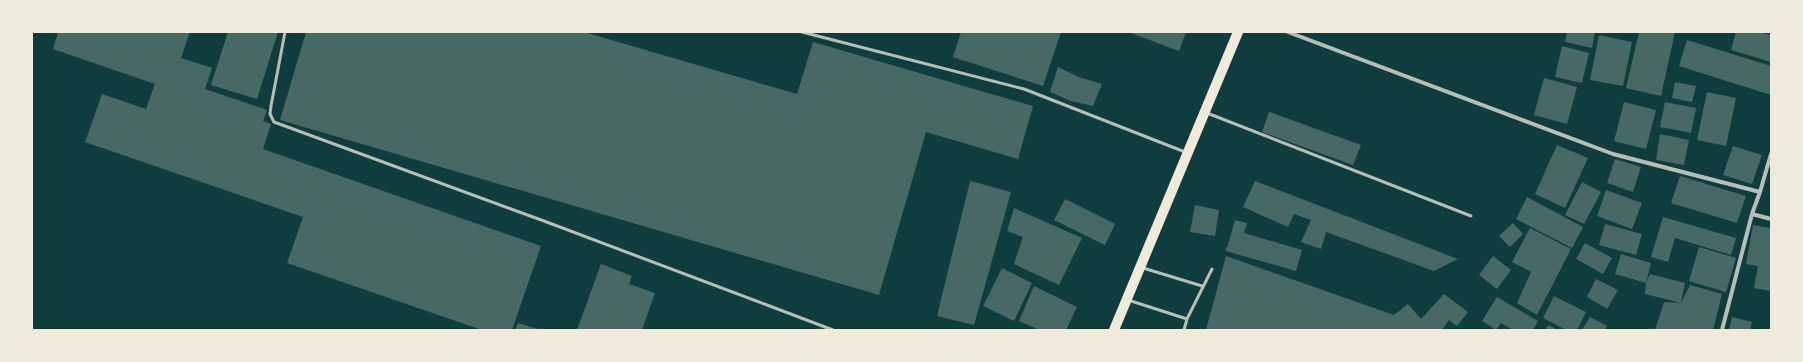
<svg xmlns="http://www.w3.org/2000/svg" width="1803" height="362" viewBox="0 0 1803 362" font-family="Raleway,sans-serif">
	<style>
		.building { fill: #486865 }
		.lines { fill: none; stroke-linecap: round; stroke-linejoin: round }
		.service { stroke: #b8beb3; stroke-width: 3 }
		.minor { stroke: #b8beb3; stroke-width: 4 }
		.primary { stroke: #f1e9da; stroke-width: 10 }
	</style>
	<rect width="100%" height="100%" fill="#0f3d3e"/>
	<path class="building" d="M58,32H190L181,58L212,68L205,89L267,110L263,121L271,124L263,149L541,246L512,330H482L287,263L303,217L85,142L102,94L146,109L155,84L53,49Z
		M228,32H278L257,99L211,85Z
		M306,32H584L797,94L813,42L1033,106L1018,159L926,132L879,295L280,120Z
		M961,32H1061L1043,86L953,57Z
		M1128,32H1186L1179,51Z
		M1567,32H1595L1592,48L1565,42Z
		M1639,32H1675L1661,96L1626,88Z
		M1736,32H1759L1771,35V62L1731,50Z
		M1599,35L1632,42L1623,86L1590,80Z
		M1687,40L1771,66V95L1679,66Z
		M1562,46L1589,53L1582,83L1555,77Z
		M1058,67L1079,77L1102,84L1093,106L1071,101L1050,92Z
		M1544,78L1577,87L1567,124L1534,115Z
		M1675,82L1696,86L1692,102L1672,98Z
		M1707,92L1736,98L1726,146L1697,140Z
		M1624,102L1656,110L1646,149L1614,141Z
		M1665,102L1696,108L1691,133L1660,127Z
		M1269,112L1361,145L1353,165L1262,132Z
		M1660,134L1689,140L1684,165L1656,160Z
		M1557,145L1588,158L1565,208L1535,194Z
		M1733,146L1762,155L1752,184L1723,175Z
		M1615,159L1641,167L1633,192L1607,183Z
		M1680,176L1746,196L1737,223L1671,203Z
		M970,181L1011,192L974,325L937,316Z
		M1255,181L1458,259L1434,271L1326,232L1321,249L1301,242L1311,220L1294,214L1288,227L1243,207Z
		M1582,182L1601,192L1584,224L1565,215Z
		M1606,190L1642,203L1632,229L1597,216Z
		M1527,197L1583,227L1572,248L1516,219Z
		M1065,199L1115,224L1105,245L1054,220Z
		M1195,205L1219,210L1215,236L1190,232Z
		M1014,208L1082,238L1059,285L1014,264L1023,237L1007,231Z
		M1663,217L1736,238L1731,255L1675,238L1668,262L1651,257Z
		M1235,220L1247,223L1244,233L1302,250L1296,271L1226,251L1225,247L1227,248Z
		M1513,223L1523,234L1510,247L1499,236Z
		M1605,224L1642,234L1636,255L1599,245Z
		M1753,225L1771,228V291L1754,288L1758,266L1746,264Z
		M1530,228L1571,249L1537,315L1517,303L1531,272L1512,262Z
		M1585,243L1612,258L1603,274L1576,259Z
		M1699,247L1736,258L1726,292L1689,281Z
		M1621,254L1651,263L1646,283L1615,274Z
		M1226,256L1394,315L1408,304L1421,319L1444,294L1468,312L1457,326L1449,320L1442,330H1206Z
		M1493,256L1511,270L1497,289L1479,275Z
		M601,264L632,276L629,284L655,293L642,330H577Z
		M1002,268L1032,283L1014,321L983,306Z
		M1650,274L1685,283L1681,303L1645,294L1646,283Z
		M1596,279L1618,290L1607,309L1587,297Z
		M1690,285L1722,294L1713,330H1655L1664,302L1681,303Z
		M1034,286L1077,307L1066,330H1040L1019,321Z
		M1554,296L1586,312L1577,330H1566L1543,318Z
		M1497,297L1538,321L1533,330H1513L1501,323L1496,330L1482,321Z
		M1590,317L1607,326L1605,330H1582Z
		M1732,317L1752,322L1750,330H1729Z
		M518,323L541,330H515Z
		M1548,325L1558,330H1545Z"/>
	<g class="lines">
		<path class="service" d="M285,32L271,106L270,114L274,122L544,221L833,330
			M802,32L1024,89L1185,152
			M1207,113L1471,216
			M1143,268L1202,286
			M1128,300L1187,319L1184,330
			M1187,319L1212,269"/>
		<path class="minor" d="M1288,32L1613,154L1760,192
			M1752,214L1771,219
			M1722,330L1752,214L1760,192L1771,154"/>
		<path class="primary" d="M1114,330L1238,32"/>
	</g>
	<rect width="1803" height="362" fill="none" stroke="#f1e9da" stroke-width="66"/>
</svg>
